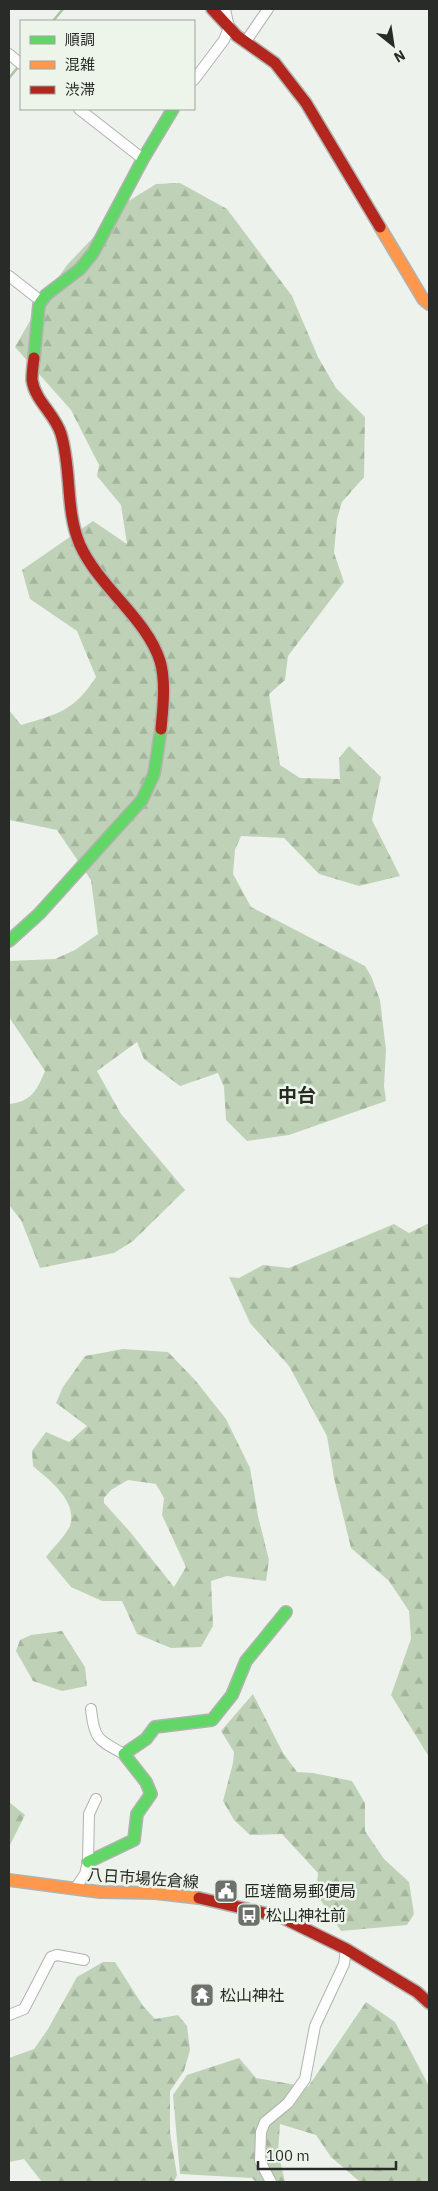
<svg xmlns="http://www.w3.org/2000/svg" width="438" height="2191" viewBox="0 0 438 2191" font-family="'IBM Plex Sans','Noto Sans JP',sans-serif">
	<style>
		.forest { fill: url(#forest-firs); fill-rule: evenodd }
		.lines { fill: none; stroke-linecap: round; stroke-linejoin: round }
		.stream { stroke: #acc2a1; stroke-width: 2.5 }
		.street-casing { stroke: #b0b3af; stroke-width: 12 }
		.fast-casing { stroke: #b0b3af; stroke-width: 14 }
		.slow-casing { stroke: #b0b3af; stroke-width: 14 }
		.jam-casing { stroke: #b0b3af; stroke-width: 14 }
		.street { stroke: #fcfdfc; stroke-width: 10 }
		.fast { stroke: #63d668; stroke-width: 11 }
		.slow { stroke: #ff974d; stroke-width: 11 }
		.jam { stroke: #b3261e; stroke-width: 11 }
		.labels { text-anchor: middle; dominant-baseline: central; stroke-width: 5; stroke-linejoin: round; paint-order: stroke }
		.street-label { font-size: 16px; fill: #282b27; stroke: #edf5ea }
		.poi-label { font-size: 16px; fill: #282b27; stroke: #edf5ea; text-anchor: start }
		.quarter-label { font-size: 19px; font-weight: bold; fill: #262c24; stroke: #edf5ea }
	</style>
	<defs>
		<pattern id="forest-firs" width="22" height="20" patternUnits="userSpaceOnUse" patternTransform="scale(1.25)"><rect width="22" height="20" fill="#bfd2b7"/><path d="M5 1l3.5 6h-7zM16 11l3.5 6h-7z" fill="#a4b49d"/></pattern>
	</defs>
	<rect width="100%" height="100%" fill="#eef2ed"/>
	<path class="forest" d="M180,183L227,209L292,296L318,357L336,388L365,417L364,477L342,502L337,519L334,553L344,582L288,656L285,680L269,694L280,765L300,778L340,779L339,758L349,746L381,777L372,820L400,876L359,886L319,874L284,838L241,836L235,850L233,874L251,907L365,966L371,976L380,1000L386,1050L384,1086L386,1101L289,1135L247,1141L226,1120L224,1087L218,1073L180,1086L144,1059L137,1042L97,1071L121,1114L185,1190L133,1241L114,1253L40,1268L21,1220L9,1205V1104C31,1102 37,1090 45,1071L9,1017V961L55,959L75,950L98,934L91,880L57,830L9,820V710L21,725C58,714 74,711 96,677L77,631L30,599L22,570L93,521L127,544L121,505L97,476L99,465L71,410L15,347L39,305L67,265L127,202L156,184Z
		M429,1223V1757L391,1695L411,1639L409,1611L389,1581L351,1548L334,1478L327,1436L289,1366L250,1323L229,1277L239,1278L263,1265L289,1268L394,1224L409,1233Z
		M123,1349L168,1352L195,1380L226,1419L250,1468L258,1516L269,1560L266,1581L227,1576L211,1581L213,1626L201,1647L171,1648L137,1634L122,1601H102L71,1587L46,1557C52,1549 66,1535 70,1526C78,1501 49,1480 33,1466L32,1451L46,1432L69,1442L87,1426L56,1403L63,1387L85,1356ZM128,1480L156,1484L164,1498L162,1515L186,1567L174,1587L131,1533L104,1503V1498L111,1490Z
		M62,1631L85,1667L87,1686L62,1691L33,1681L16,1651L20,1640L31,1635Z
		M253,1694L283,1753L297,1772L313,1773L352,1781L365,1803V1831L384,1859L409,1882L414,1914L407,1925L341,1931L316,1893L318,1873L282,1834L250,1835L234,1820L223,1801L233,1763L234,1752L221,1731Z
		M9,1802L25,1815L9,1847Z
		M103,1962H115L143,2006L155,2019L178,2015L187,2026L190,2050L184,2071L170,2091V2133L177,2175L174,2182H42L24,2159L9,2162V2058L34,2049L48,2029L77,1977Z
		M366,2002L395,2022L429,2086V2182H360L331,2157L316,2135L280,2124L278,2152L285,2182H256L252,2178L180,2174L173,2095L187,2075L239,2058L256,2078L308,2087Z"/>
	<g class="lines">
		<path class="stream" d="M53,21L63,9
			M9,78L19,66"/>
		<g class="street-casing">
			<path id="street" d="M246,41L268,9
				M9,54L21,64
				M194,80L224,40L229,28L225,9
				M79,109L143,159
				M9,276L41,301
				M91,1709C94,1739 98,1740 124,1754
				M75,1889L85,1874L88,1862L89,1814L96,1799
				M9,2015L24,2009L51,1957L57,1955L84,1960
				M271,2182L260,2161L261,2132L265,2122L288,2103L305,2079L315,2026L344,1964L346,1949"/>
		</g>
		<g class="fast-casing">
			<path id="fast" d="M34,358L39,305L46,295L80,269L93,253L143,159L173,109
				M9,941L39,914L142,800L154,774L161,729
				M88,1862L134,1840L137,1814L151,1794L146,1782L124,1754L146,1739L155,1727L212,1720L232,1695L246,1661L286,1612"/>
		</g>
		<g class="slow-casing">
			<path id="slow" d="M380,227L423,299L429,304
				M9,1880L100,1892L155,1893L199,1898"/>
		</g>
		<g class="jam-casing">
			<path id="jam" d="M212,9L237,36L275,63L306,103L380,227
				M34,358C33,365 32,373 32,380C35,401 55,414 61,434C72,470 65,510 80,545C99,587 147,619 160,661C166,681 163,708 161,729
				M199,1898L281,1917L346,1949L417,1992L429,2003"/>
		</g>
		<use href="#street" class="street"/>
		<use href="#fast" class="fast"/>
		<use href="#slow" class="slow"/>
		<use href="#jam" class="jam"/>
	</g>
	<defs>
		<g id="civic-square" transform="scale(1.25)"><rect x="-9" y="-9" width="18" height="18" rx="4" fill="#6d716c" stroke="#edf5ea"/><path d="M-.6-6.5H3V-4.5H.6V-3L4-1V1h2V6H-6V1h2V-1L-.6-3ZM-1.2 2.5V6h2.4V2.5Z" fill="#fff"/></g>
		<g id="bus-square" transform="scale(1.25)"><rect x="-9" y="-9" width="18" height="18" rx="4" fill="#6d716c" stroke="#edf5ea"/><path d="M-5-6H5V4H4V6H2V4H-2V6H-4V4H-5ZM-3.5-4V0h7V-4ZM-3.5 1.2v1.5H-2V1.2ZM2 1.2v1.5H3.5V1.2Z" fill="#fff"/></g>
		<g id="temple-square" transform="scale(1.25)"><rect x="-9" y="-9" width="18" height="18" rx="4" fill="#6d716c" stroke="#edf5ea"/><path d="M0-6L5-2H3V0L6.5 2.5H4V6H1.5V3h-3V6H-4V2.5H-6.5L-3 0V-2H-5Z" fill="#fff"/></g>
	</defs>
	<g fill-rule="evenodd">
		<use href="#civic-square" x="226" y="1891"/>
		<use href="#bus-square" x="249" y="1915"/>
		<use href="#temple-square" x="202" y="1995"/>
	</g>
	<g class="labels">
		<g class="street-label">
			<text transform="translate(143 1878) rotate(4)">八日市場佐倉線</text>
		</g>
		<g class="poi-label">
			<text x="244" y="1891">匝瑳簡易郵便局</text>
			<text x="266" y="1915">松山神社前</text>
			<text x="220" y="1995">松山神社</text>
		</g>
		<g class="quarter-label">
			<text x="297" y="1095">中台</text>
		</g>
	</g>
	<rect width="438" height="2191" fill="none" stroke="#282b27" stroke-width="20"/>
	<rect x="20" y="20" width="175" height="90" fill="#edf5ea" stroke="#9ea49c"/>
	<rect x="30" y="36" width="25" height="8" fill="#63d668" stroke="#9ea49c"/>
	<text x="65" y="45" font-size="15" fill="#282b27">順調</text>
	<rect x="30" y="61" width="25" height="8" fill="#ff974d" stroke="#9ea49c"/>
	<text x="65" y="70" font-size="15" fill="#282b27">混雑</text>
	<rect x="30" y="86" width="25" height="8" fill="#b3261e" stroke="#9ea49c"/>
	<text x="65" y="95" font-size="15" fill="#282b27">渋滞</text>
	<g transform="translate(393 45) rotate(150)" stroke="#edf5ea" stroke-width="4" paint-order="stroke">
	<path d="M0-4L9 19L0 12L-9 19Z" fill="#282b27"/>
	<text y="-8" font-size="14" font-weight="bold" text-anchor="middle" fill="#282b27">N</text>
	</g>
	<path d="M258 2161v8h138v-8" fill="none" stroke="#282b27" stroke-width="2.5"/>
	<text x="266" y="2161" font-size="15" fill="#282b27" stroke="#edf5ea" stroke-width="4" paint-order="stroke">100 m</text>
</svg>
